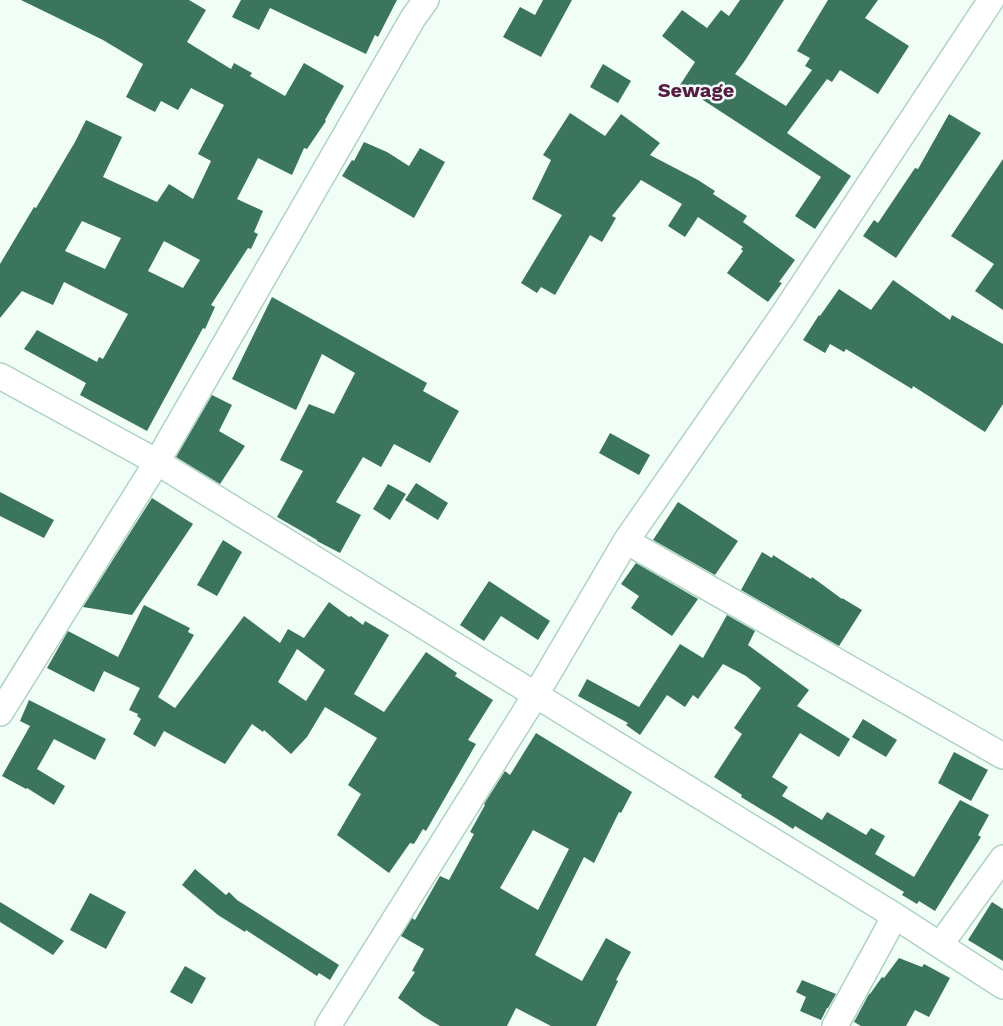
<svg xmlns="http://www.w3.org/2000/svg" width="1003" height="1026" viewBox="0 0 1003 1026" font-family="'Work Sans',sans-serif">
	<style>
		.building { fill: #3c755d; fill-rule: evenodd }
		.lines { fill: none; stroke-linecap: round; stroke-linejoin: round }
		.minor-casing { stroke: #b0d3c2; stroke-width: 28 }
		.minor { stroke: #fff; stroke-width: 25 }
		.labels { text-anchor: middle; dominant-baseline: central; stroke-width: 5; stroke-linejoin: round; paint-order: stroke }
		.quarter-label { font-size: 20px; font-weight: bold; fill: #571c42; stroke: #f0fef7 }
	</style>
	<rect width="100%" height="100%" fill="#f0fef7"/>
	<path class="building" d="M21,0H189L206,10L187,42L231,69L234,63L252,73L250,76L285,96L304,63L344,86L325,120L326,121L307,149L304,148L292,175L258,158L237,199L263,211L254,232L258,234L251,249L248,248L211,305L215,307L205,329L203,328L147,431L80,395L86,383L24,349L37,330L97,362L99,357L103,359L128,314L64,282L53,305L22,291L0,318V264L34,207L36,208L75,142L86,120L122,137L103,177L157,202L169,184L193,199L211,161L198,154L224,105L191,88L178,110L161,101L155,112L126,97L143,64L103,40ZM82,221L121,238L105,269L65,251ZM164,241L200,260L183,288L148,271Z
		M241,0H397L378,37L375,35L366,54L270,8L259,30L232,17Z
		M543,0H572L541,57L503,37L520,7L535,15Z
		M740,0H784L744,62L735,74L786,106L812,70L805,66L810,58L797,51L828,0H878L865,18L909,46L878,94L840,70L832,82L827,79L787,133L851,176L815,229L795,216L821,177L680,85L695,62L662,36L682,10L707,28L721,10L729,16Z
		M603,64L631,81L618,103L590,87Z
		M570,113L605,136L621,114L660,143L650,155L698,180L715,191L713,194L747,216L743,222L795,260L779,282L782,283L768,302L727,273L743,251L741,249L743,247L698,217L685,237L668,226L682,204L641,180L612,216L616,218L602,242L590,235L555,295L541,287L537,293L521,283L562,215L532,199L551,160L543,155Z
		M949,114L981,133L896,258L863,236L874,220L878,223L915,168L918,169Z
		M364,142L387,152L409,166L420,148L445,162L414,218L342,176L352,160L354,161Z
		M1003,159V310L975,291L994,264L951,236Z
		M893,280L950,320L952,315L1003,344V404L985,432L913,386L912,389L846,349L844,352L830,344L825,353L803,340L819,315L820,316L839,289L871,310Z
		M272,297L427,383L423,391L459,411L430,463L394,444L381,467L363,457L336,502L361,515L340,553L317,541V540L277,517L303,471L280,460L309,404L334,414L355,373L322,354L296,410L232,379Z
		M212,395L232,405L219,431L245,446L220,484L176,457Z
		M610,433L650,455L639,475L599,453Z
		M416,483L448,503L438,520L405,500Z
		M388,484L406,494L390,520L373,509Z
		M0,492L54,520L44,538L0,516Z
		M152,498L193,524L132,615L83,607Z
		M678,502L738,541L715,575L653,540Z
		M223,540L242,552L217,596L197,585Z
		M762,552L772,558L773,555L811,579L812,577L842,599V598L862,610L839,646L741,590Z
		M636,563L698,599L672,636L631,608L639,596L621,584Z
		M489,581L550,621L538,640L501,616L484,641L460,625Z
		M329,602L349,617L351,616L363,625L365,621L389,635L354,694L384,712L426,652L457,673L455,676L493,700L468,740L476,744L426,831L423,829L414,844L410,843L389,873L337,835L361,794L348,785L377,738L325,707L307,737L291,754L264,730L263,732L252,724L225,764L164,731L155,747L133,734L141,719L137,716L138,714L129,710L140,688L104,671L94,692L47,668L68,631L118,657L144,605L190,628L188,632L194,635L158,697L175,708L244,616L280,643L288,629L304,638ZM297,649L325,670L306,701L278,682Z
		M727,615L755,631L748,645L809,690L797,706L850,739L839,757L800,733L772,777L788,787L782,796L822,820L827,812L866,835L871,828L885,836L875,854L914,877L960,800L989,815L978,835L981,837L935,911L919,901L917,904L902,895L904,892L795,826L793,829L779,820L741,797L742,795L714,777L742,734L734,728L761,688L746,676L723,664L698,699L693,695L685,707L667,695L640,735L626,725L628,723L578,696L587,679L639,707L680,644L703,658Z
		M29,700L106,739L95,760L54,739L37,769L65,786L54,805L27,788L26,789L2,776L30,726L20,721Z
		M863,719L897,740L886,757L852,737Z
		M536,733L632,792L621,813L619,812L594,863L584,857L535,955L582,981L606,938L631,952L616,980L618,981L596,1026H551L516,1008L507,1026H440L423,1016L398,998L415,972L412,971L424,949L401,936L412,918L415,920L440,876L449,880L474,834L470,832L485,805L484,804L505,771L510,775ZM533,830L569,849L538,910L500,888Z
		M954,752L988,770L971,801L938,783Z
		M195,869L226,895L229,892L237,900L339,965L330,980L319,973L317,976L246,930L245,932L218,915L182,885Z
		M90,893L126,912L106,949L70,930Z
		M0,902L64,941L53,955L0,922Z
		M992,902L1003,909V961L968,940Z
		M899,958L922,967L924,964L950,978L929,1017L915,1010L906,1026H861L854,1022L869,994H870L882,977L884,978Z
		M185,966L206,978L192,1004L170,992Z
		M802,980L836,994L828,1008H827L821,1020L800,1011L806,997L796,992Z"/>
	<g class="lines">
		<g class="minor-casing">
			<path id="minor" d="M0,376L157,462L895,916L1003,986
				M626,541L1003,756
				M0,713L157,462L413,18L426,0
				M940,945L1003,858
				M328,1026L535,696L626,541L783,315L991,0
				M835,1026L895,916"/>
		</g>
		<use href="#minor" class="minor"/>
	</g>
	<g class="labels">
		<g class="quarter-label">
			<text x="696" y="90">Sewage</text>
		</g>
	</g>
</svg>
